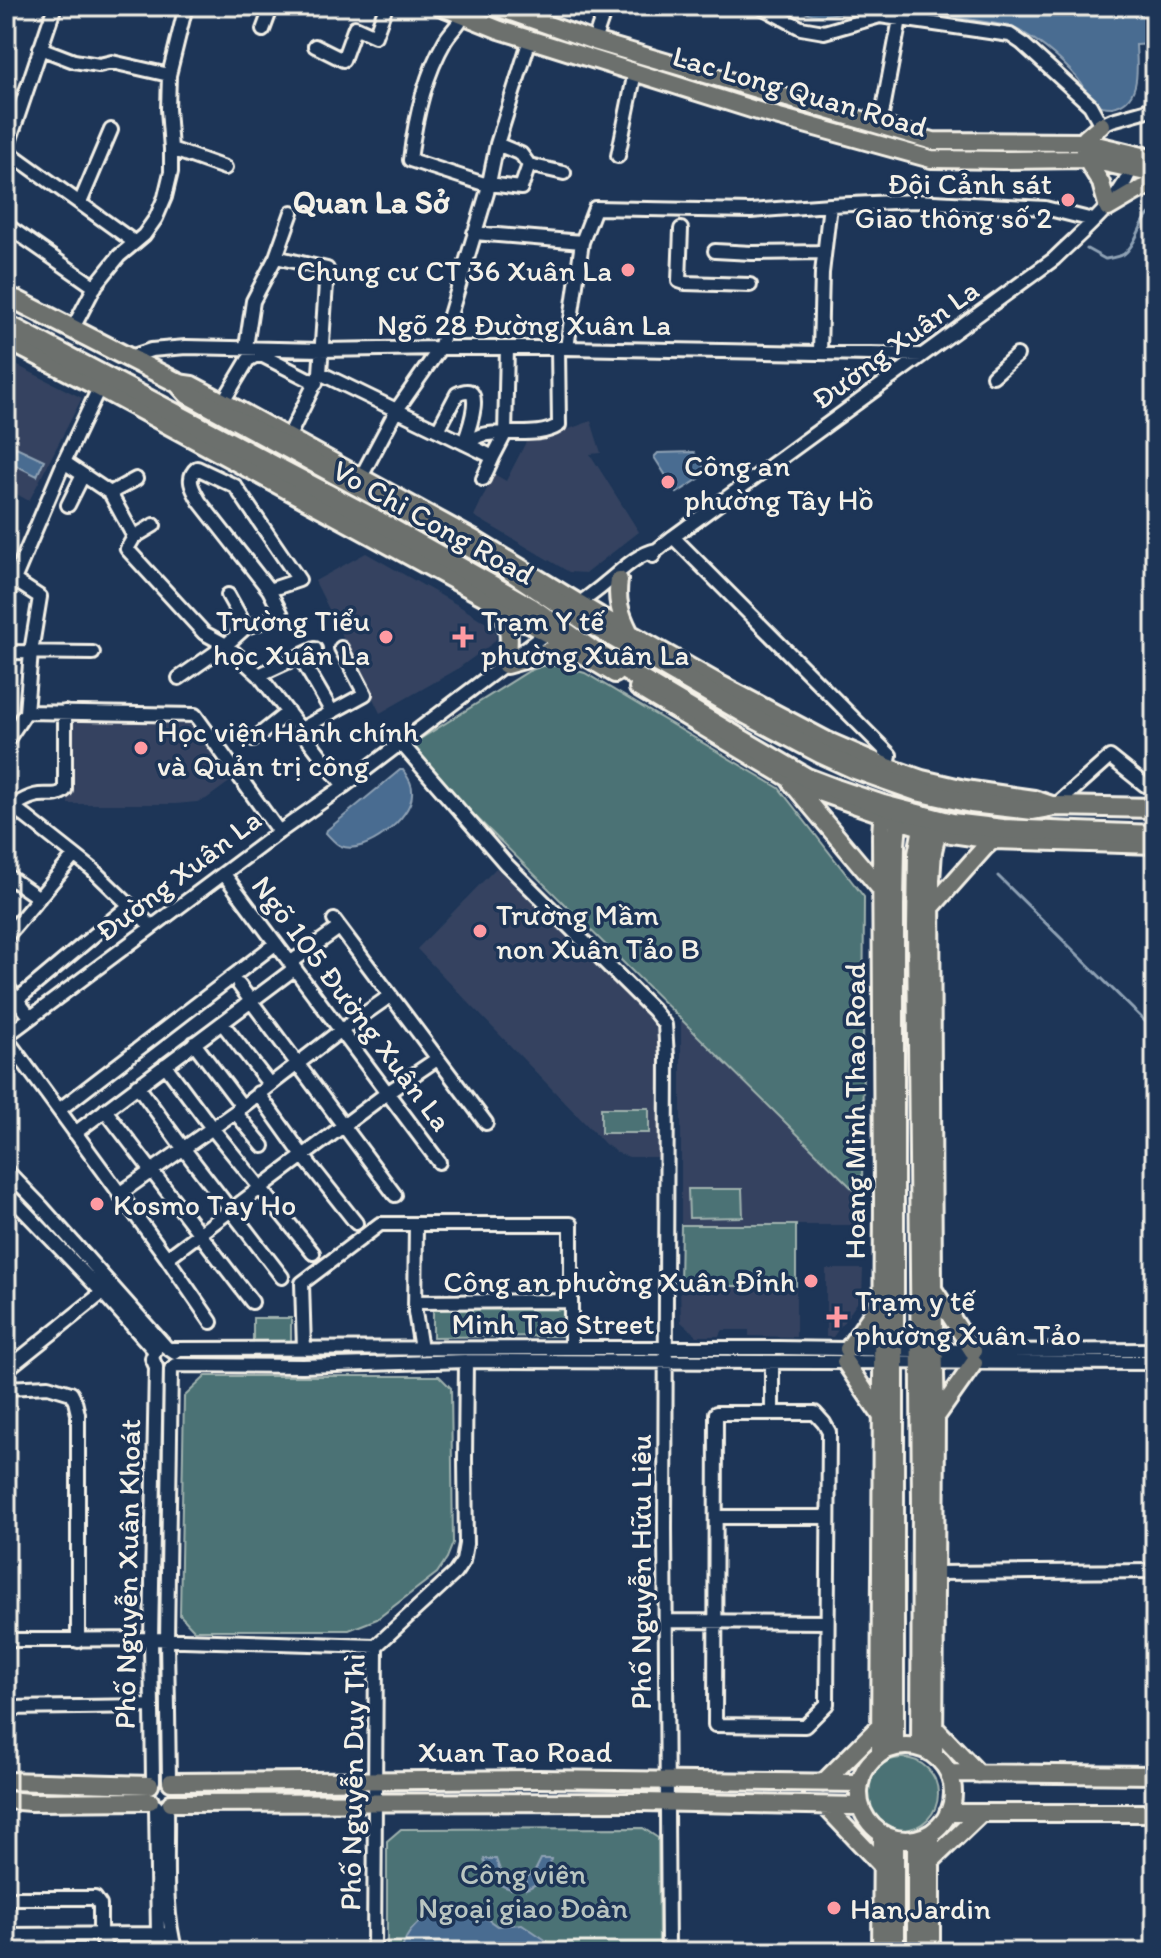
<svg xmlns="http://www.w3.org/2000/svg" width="1161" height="1958" viewBox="0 0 1161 1958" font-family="Itim,sans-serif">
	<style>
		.built { fill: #344360 }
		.green { fill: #4b7275; stroke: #a0b2ae; stroke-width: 2 }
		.water { fill: #4a6c91; stroke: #8ea1b4; stroke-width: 2 }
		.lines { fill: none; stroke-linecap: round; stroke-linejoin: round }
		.stream { stroke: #8ea1b4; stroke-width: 3 }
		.minor-casing { stroke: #f4f1e8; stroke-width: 18 }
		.major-casing { stroke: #f4f1e8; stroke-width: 22 }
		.highway-casing { stroke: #f4f1e8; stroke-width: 24 }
		.minor { stroke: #1d3557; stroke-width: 12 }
		.major { stroke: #6c706d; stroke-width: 16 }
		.highway { stroke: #6c706d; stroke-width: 18 }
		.poi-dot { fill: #ff9aa2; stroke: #1d3557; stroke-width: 3 }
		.labels { text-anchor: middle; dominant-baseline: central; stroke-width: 7; stroke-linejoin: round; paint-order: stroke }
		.street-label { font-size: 30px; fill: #f4f1e8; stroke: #1d3557 }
		.poi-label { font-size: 30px; fill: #f4f1e8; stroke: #1d3557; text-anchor: start }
		.park-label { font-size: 30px; fill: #b9c5c0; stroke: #1d3557 }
		.neighbourhood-label { font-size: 32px; font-weight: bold; fill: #f4f1e8; stroke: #1d3557 }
	</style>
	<rect width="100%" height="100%" fill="#1d3557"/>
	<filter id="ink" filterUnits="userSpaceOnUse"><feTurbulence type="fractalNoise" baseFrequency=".0125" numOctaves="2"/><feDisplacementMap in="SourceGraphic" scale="16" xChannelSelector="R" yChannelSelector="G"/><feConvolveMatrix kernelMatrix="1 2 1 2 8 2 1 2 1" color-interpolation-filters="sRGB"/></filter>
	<g filter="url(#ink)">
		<path class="built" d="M6,360L82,398L29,501L6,488Z
			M591,421L601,453L590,454L639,532L586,573L569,572L474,516L494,474L506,481L527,440L561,432Z
			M366,553L456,604L488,624L494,629L496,634V639L493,643L456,670L380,713L315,581Z
			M69,717L193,718L235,778L206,799L197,802L176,804H68Z
			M496,868L642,1007L652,1022L659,1036L662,1049L660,1157H629L618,1153L605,1144L417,949Z
			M681,1020L862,1198V1225H681Z
			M826,1269H863L862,1296L833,1337H826Z
			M680,1286H796V1337L749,1336V1330H723L719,1336H697L681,1322Z"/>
		<path class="green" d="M542,666H560L585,673L779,788L864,897L862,1198L470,811L409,746L529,671Z
			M601,1108H649V1133H601Z
			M688,1189H742L743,1217L689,1218Z
			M681,1225H796V1286H680Z
			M570,1305V1336L433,1337V1306Z
			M253,1318H291V1343L253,1342Z
			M206,1376H439L451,1388L453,1543L447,1558L437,1573L377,1619L349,1630H194L180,1615L184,1397Z
			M866 1794a36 36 0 1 1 72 0a36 36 0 1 1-72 0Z
			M643,1828L658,1838L659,1952H387V1841L401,1829Z"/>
		<path class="water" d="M795,6H1155V44L1136,45C1137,68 1142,102 1112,107C1106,107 1099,106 1094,103C1087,97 1083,85 1077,78C1059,57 1034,36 1009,26L896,7C881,7 866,8 851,11C831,15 812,20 795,6Z
			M16,447L44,460L37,476L9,462Z
			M694,452L708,473L677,493L654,457L658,453Z
			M400,770H403C408,778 413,784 412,794C412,818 365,856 341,846C335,844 331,838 326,833L327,830Z
			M484,1859H496L500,1870L511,1878V1889C495,1885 486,1875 484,1859Z
			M541,1859H551C549,1875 541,1883 526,1889V1878L535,1871Z
			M446,1904L477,1912L497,1926L522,1924L547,1941L550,1952H402C404,1928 428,1915 446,1904Z"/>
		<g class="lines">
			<path class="stream" d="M1087,249L1105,259C1111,258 1119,257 1124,254C1139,242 1139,219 1155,210
				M998,876L1155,1031"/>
			<g class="minor-casing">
				<path id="minor" d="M760,6L801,28L824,32L880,16L1010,35L1022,43L1090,105L1101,125L1112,120L1155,108
					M463,16C458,26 450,32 445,41C424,77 415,119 410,160L481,183L521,188L529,165
					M263,30L272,6
					M594,41L606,6
					M315,46L343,60L355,27L375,36L386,6
					M40,48L74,61L99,65L112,62L169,75
					M880,125L900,19
					M497,144L521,154L529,165L564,173
					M171,149L225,168
					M6,150L134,242
					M6,151L55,6
					M618,156L635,72
					M80,203L111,130
					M6,225L95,287
					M681,229L679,281L685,283L750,285
					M474,233L582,242
					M715,251L752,253L824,252
					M72,330L95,286L119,256L144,235L156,218L165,197L171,172V149L168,109L169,75L186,6
					M246,347L253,301L276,257
					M567,348L582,242L595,208L751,211L830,205L915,201L1045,208L1093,220
					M820,352L822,273L830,205
					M127,358L151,350L186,347L321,350L440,348H567L922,355
					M320,373L493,457L505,434L507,348
					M993,376L1017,355
					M99,388L64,462L110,493L134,537L127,549L204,633L226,645L259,675L344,786
					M223,402L248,360L255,356H263L316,383
					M438,430L457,394C488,378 468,432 464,443
					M288,438L320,373L327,269L276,257L292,212
					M464,443C470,441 476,437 482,435C506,429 538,439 559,425L558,348
					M361,477L396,411L440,348L487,193L497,144L530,39
					M483,479L493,457
					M110,493L136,479
					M68,505L83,475
					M134,537L154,525
					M673,537L890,755L888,767
					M653,556L657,550L673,537L1054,259C1081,232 1123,200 1133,163
					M228,595L246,627
					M6,596L14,580
					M575,607C586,598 597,591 607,582C622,570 637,554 657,550
					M6,652L93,653
					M300,657L332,712
					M259,675L315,649
					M179,678L226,645L246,627L282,615L269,590L299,580L235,486L197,468C185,478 193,490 200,502L269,590
					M26,712L195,715L279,832
					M301,729L365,694L341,648
					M253,740L288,712
					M6,742L26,712L31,652L40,597L14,580L64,462
					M400,742L506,864L653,1010L665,1025L667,1057L665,1528L668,1952
					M6,801L92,869L152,927
					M13,806C21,802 29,796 39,795C49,794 57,797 65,790V712
					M1055,806L1110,757L1145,785
					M224,874L439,1162
					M6,875L39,898
					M334,920L486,1123
					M6,937L74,856
					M290,963L339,928
					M6,985L30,1017
					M239,985L395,1195
					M6,1009L130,905
					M222,1023L270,1085
					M6,1036L279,832L344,786L550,630
					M6,1038L167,1258L211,1322
					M194,1043L241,1105
					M165,1065L212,1128L313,1253
					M137,1085L183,1148L282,1277
					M258,1093L303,1156L356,1223
					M59,1110L275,944
					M105,1110L252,1302
					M235,1112L263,1146
					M75,1133L294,969
					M6,1170L41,1206L166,1347L175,1353
					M6,1192L103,1293L155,1351
					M119,1194L235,1112L340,1031L390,996
					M416,1224H571V1348
					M167,1258L387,1093L437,1059
					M415,1302L571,1301
					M172,1349L571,1348H778L980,1351L1155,1350
					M304,1349L302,1283L380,1224H416L415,1312L421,1349
					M772,1363V1413
					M175,1365L303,1366L466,1361L1155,1363
					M6,1370L107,1289
					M6,1388L48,1386L71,1393L75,1401L78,1414V1641
					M716,1413H815L824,1423L829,1432L827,1704L805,1726L715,1725Z
					M716,1517H828
					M934,1573L1155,1571
					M666,1621L827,1622
					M6,1640L151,1639L376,1646
					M6,1708L150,1706
					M153,1781L151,1639L156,1367L152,1358L155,1351
					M169,1781L167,1640L171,1369
					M156,1806L158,1935L163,1952
					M167,1806C168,1851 163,1908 176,1952
					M6,1898H95L100,1905V1933L107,1952
					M6,1935L171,1934
					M10,1952L42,1938
					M374,1952L376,1646L455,1573L463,1561L466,1544L465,1459L466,1361"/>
			</g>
			<g class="major-casing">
				<path id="major" d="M440,6L500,30L761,112L931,159L1004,160L1086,159L1155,174
					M494,6L594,41L933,141L1084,142L1155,159
					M1101,125L1086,138L1084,142L1086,159L1101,183L1108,208L1137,191L1155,184
					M6,340L99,388L492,601L615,674
					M178,383L192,385L211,395L475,540L600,616L718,683L826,740L888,767L922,779L965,789L1034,799L1055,806
					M619,580C616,600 620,613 629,631
					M495,605C511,626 511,638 506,664
					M638,688L802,786L899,820L938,832L993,840L1155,845
					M791,782L884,893
					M929,910L985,847L993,840
					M935,1292L973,1351
					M848,1349L881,1301
					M845,1362L880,1414
					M936,1417L974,1363
					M934,1727L979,1774
					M859 1793a47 47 0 1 1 94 0a47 47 0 1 1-94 0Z
					M895,1747V906L896,845L899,813
					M920,1747L921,1502L916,927L917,854L924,817
					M880,1754L883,1198L881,835L883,806
					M934,1755L936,1417L933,1289L931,880L933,851L940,821
					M949,1773L1155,1775
					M6,1781L150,1785
					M171,1782L538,1779L860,1783
					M823,1783L880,1726
					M6,1800L30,1802L150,1801
					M171,1803L641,1802L860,1806
					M825,1806L882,1866
					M948,1813H1155
					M916,1839V1952
					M931,1861L981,1813
					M881,1952L882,1834
					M895,1952V1839
					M931,1952V1833"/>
			</g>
			<g class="highway-casing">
				<path id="highway" d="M6,298L16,300L178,383L188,394L497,562L585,621L746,714L820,753L855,769L917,791L971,803L1033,810L1055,806L1155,808
					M6,324L373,518L511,596L532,608L596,653L727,731L807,778L836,789L883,805L952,823L1003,829L1155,835
					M524,621L553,624
					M506,664L581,643"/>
			</g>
			<use href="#minor" class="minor"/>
			<use href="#major" class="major"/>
			<use href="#highway" class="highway"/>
		</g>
	</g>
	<g class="poi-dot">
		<circle cx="1068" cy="200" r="8"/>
		<circle cx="628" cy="270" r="8"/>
		<circle cx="668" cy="482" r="8"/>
		<circle cx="386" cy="637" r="8"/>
		<path d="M459 625h8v8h8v8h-8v8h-8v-8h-8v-8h8z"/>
		<circle cx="141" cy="748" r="8"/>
		<circle cx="480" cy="931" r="8"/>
		<circle cx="97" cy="1204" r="8"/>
		<circle cx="811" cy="1281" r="8"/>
		<path d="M833 1305h8v8h8v8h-8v8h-8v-8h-8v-8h8z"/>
		<circle cx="834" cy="1908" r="8"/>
	</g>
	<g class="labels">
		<g class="street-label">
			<text transform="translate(800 91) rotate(16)">Lac Long Quan Road</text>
			<text x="524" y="324">Ngõ 28 Đường Xuân La</text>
			<text transform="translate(895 344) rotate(-36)">Đường Xuân La</text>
			<text transform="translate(434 522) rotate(29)">Vo Chi Cong Road</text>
			<text transform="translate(178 875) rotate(-37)">Đường Xuân La</text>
			<text transform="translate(352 1003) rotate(53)">Ngõ 105 Đường Xuân La</text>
			<text transform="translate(854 1111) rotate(-90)">Hoang Minh Thao Road</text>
			<text x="553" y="1323">Minh Tao Street</text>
			<text transform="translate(640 1572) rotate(-90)">Phố Nguyễn Hữu Liêu</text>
			<text transform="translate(127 1574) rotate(-89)">Phố Nguyễn Xuân Khoát</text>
			<text x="515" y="1751">Xuan Tao Road</text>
			<text transform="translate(352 1782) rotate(-89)">Phố Nguyễn Duy Thì</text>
		</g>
		<g class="poi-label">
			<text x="1052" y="183" text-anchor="end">Đội Cảnh sát<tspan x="1052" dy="34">Giao thông số 2</tspan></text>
			<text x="612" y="270" text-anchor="end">Chung cư CT 36 Xuân La</text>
			<text x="684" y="465">Công an<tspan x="684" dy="34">phường Tây Hồ</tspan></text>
			<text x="370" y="620" text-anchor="end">Trường Tiểu<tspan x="370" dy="34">học Xuân La</tspan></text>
			<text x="481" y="620">Trạm Y tế<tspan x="481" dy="34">phường Xuân La</tspan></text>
			<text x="157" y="731">Học viện Hành chính<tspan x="157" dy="34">và Quản trị công</tspan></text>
			<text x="496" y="914">Trường Mầm<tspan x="496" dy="34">non Xuân Tảo B</tspan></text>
			<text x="113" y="1204">Kosmo Tay Ho</text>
			<text x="795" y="1281" text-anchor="end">Công an phường Xuân Đỉnh</text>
			<text x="855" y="1300">Trạm y tế<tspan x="855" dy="34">phường Xuân Tảo</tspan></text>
			<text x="850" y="1908">Han Jardin</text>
		</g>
		<g class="park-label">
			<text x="523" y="1873">Công viên<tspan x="523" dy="34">Ngoại giao Đoàn</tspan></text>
		</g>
		<g class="neighbourhood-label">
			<text x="371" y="202">Quan La Sở</text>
		</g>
	</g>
	<rect width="1161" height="1958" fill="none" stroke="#1d3557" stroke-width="32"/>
	<rect x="16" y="16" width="1129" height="1926" fill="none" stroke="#f4f1e8" stroke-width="3" filter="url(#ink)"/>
</svg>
